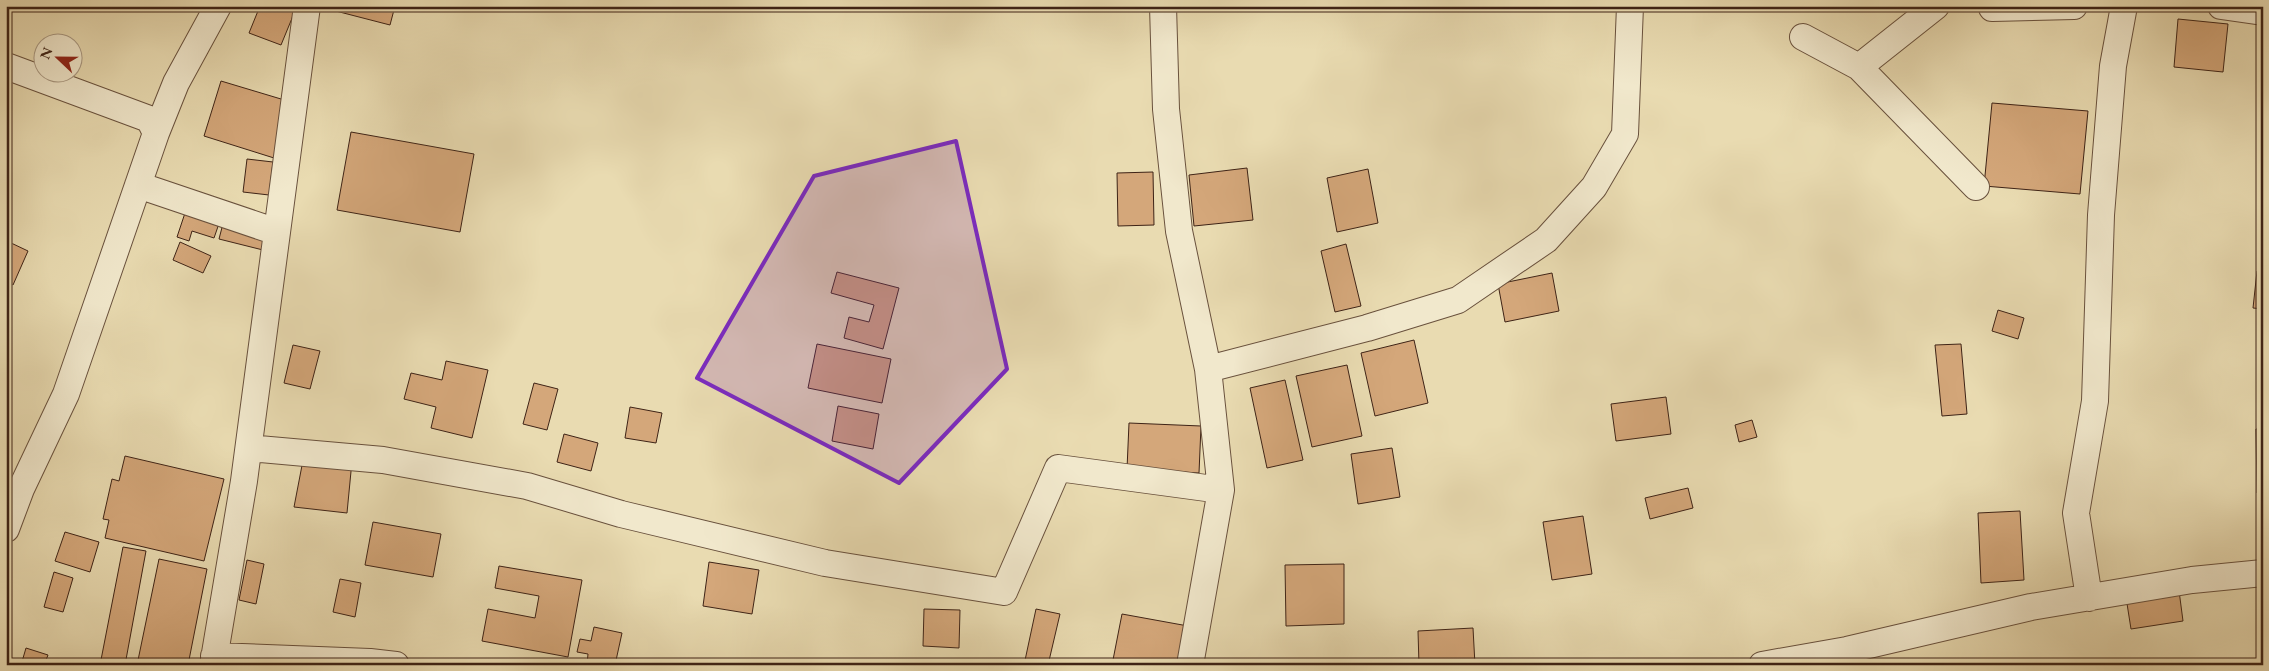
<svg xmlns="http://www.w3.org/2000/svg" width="2269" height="671" viewBox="0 0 2269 671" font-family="'EB Garamond',serif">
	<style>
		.building { fill: #d4a77a; stroke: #3e2316 }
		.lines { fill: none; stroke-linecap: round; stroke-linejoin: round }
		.minor-casing { stroke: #69513d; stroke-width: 28 }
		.minor { stroke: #f1e8cc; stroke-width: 26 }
		.marked { fill: #7b2cbf; fill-opacity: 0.2; stroke: #7b2cbf; stroke-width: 4; stroke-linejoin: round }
	</style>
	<rect width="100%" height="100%" fill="#e9dbb1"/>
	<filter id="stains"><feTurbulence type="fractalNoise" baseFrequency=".004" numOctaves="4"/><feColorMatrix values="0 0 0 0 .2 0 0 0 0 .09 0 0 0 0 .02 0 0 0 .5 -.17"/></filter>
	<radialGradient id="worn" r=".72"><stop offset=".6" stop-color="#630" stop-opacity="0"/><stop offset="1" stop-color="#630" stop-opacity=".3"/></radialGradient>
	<path class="building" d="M260,6H283L295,11L281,45L249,33Z
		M328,6H395L390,25L328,9Z
		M2178,19L2228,24L2223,72L2174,67Z
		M221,81L291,102L274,158L204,136Z
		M1992,103L2088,111L2080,194L1984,186Z
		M351,132L474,154L460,232L337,210Z
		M247,159L273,162L269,195L243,192Z
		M1247,168L1253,220L1194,226L1189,175Z
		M1368,169L1378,223L1337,232L1327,178Z
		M1153,172L1154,225L1118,226L1117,173Z
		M189,201L223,212L214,238L192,231L189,241L177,237Z
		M226,212L274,224L267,251L219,239Z
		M9,242L28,251L13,285L6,281V249Z
		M180,242L211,256L203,273L173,260Z
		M1346,244L1361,306L1335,312L1321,251Z
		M2257,271L2263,272V309L2253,308Z
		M837,272L899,288L883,349L844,338L849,317L869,322L874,305L831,293Z
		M1552,273L1559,311L1505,322L1498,284Z
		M1998,310L2024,318L2018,339L1992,331Z
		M1414,340L1428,403L1375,416L1361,353Z
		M817,344L891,359L882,403L808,388Z
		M1961,344L1967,414L1942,416L1935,345Z
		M293,345L320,351L310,389L284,383Z
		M446,361L488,370L472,438L431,428L436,407L404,399L411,373L442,380Z
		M1347,365L1362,436L1312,447L1296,376Z
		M1285,380L1303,460L1267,468L1250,388Z
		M534,383L558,389L547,430L523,424Z
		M1666,397L1671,434L1616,441L1611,404Z
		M838,406L879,414L873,449L832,441Z
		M630,407L662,413L656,443L625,438Z
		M1752,420L1757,437L1739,442L1735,425Z
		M1129,423L1201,426L1199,473L1127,469Z
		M2256,429H2263V493H2257Z
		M564,434L598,443L591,471L557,462Z
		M1392,448L1400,497L1358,504L1351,454Z
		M304,455L352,461L347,513L294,507Z
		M125,456L224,479L204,561L105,538L109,520L103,519L112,479L119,481Z
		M1688,488L1693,508L1650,519L1645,498Z
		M2020,511L2024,580L1981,583L1978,513Z
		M1583,516L1592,574L1552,580L1543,522Z
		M373,522L441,534L433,577L365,565Z
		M65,532L99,542L90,572L55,561Z
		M123,547L146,551L125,665H100Z
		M159,559L207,569L188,665H137Z
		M247,560L264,564L256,604L239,600Z
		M709,562L759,570L752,614L703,606Z
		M1344,564V624L1286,626L1285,565Z
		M499,566L582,580L568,657L482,641L488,609L535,618L539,596L495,588Z
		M54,572L73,578L63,612L44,607Z
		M340,579L361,583L355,617L333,612Z
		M2178,583L2183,621L2131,629L2125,591Z
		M924,609L960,610L959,648L923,646Z
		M1036,609L1060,614L1048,665H1024Z
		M1122,614L1188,626L1181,665H1112Z
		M594,627L622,633L615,665L587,664L588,654L577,652L580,639L591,641Z
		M1473,628L1475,665H1419L1418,631Z
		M26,648L48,655L44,665H21Z"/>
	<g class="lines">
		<g class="minor-casing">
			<path id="minor" d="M1163,6L1166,109L1179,231L1208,369L1221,490L1190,665
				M2221,6L2263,12
				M1992,8L2074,6
				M1803,37L1859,67L1976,187
				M6,66L149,119L156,133
				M1859,67L1936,6
				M138,185L277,232
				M1208,369L1367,328L1458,300L1546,240L1594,187L1625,134L1630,6
				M249,448L383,460L527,486L621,514L825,563L1004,592L1058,468L1221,490
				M6,529L21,489L66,394L156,133L176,83L218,6
				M2089,598L2076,513L2095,401L2101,215L2113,66L2124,6
				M214,656L370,662L396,665
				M213,665L244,481L307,6
				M1762,665L1847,650L2031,607L2192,580L2263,573"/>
		</g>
		<use href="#minor" class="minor"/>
	</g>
	<path class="marked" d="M956,141L1007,369L899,483L697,378L814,176Z"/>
	<rect width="2269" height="671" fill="none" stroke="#e9dbb1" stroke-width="25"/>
	<rect x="8" y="8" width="2254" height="656" fill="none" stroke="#3e2316" stroke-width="2.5"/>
	<rect x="12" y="12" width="2244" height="646" fill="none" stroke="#3e2316"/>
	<g transform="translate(58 58) rotate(292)"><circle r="24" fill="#f1e8cc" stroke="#a99983"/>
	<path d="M0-4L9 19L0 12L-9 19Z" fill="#8f2418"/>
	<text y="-8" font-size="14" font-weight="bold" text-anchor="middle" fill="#3e2316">N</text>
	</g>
	<rect width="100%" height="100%" filter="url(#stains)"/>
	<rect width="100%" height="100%" fill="url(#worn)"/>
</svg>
